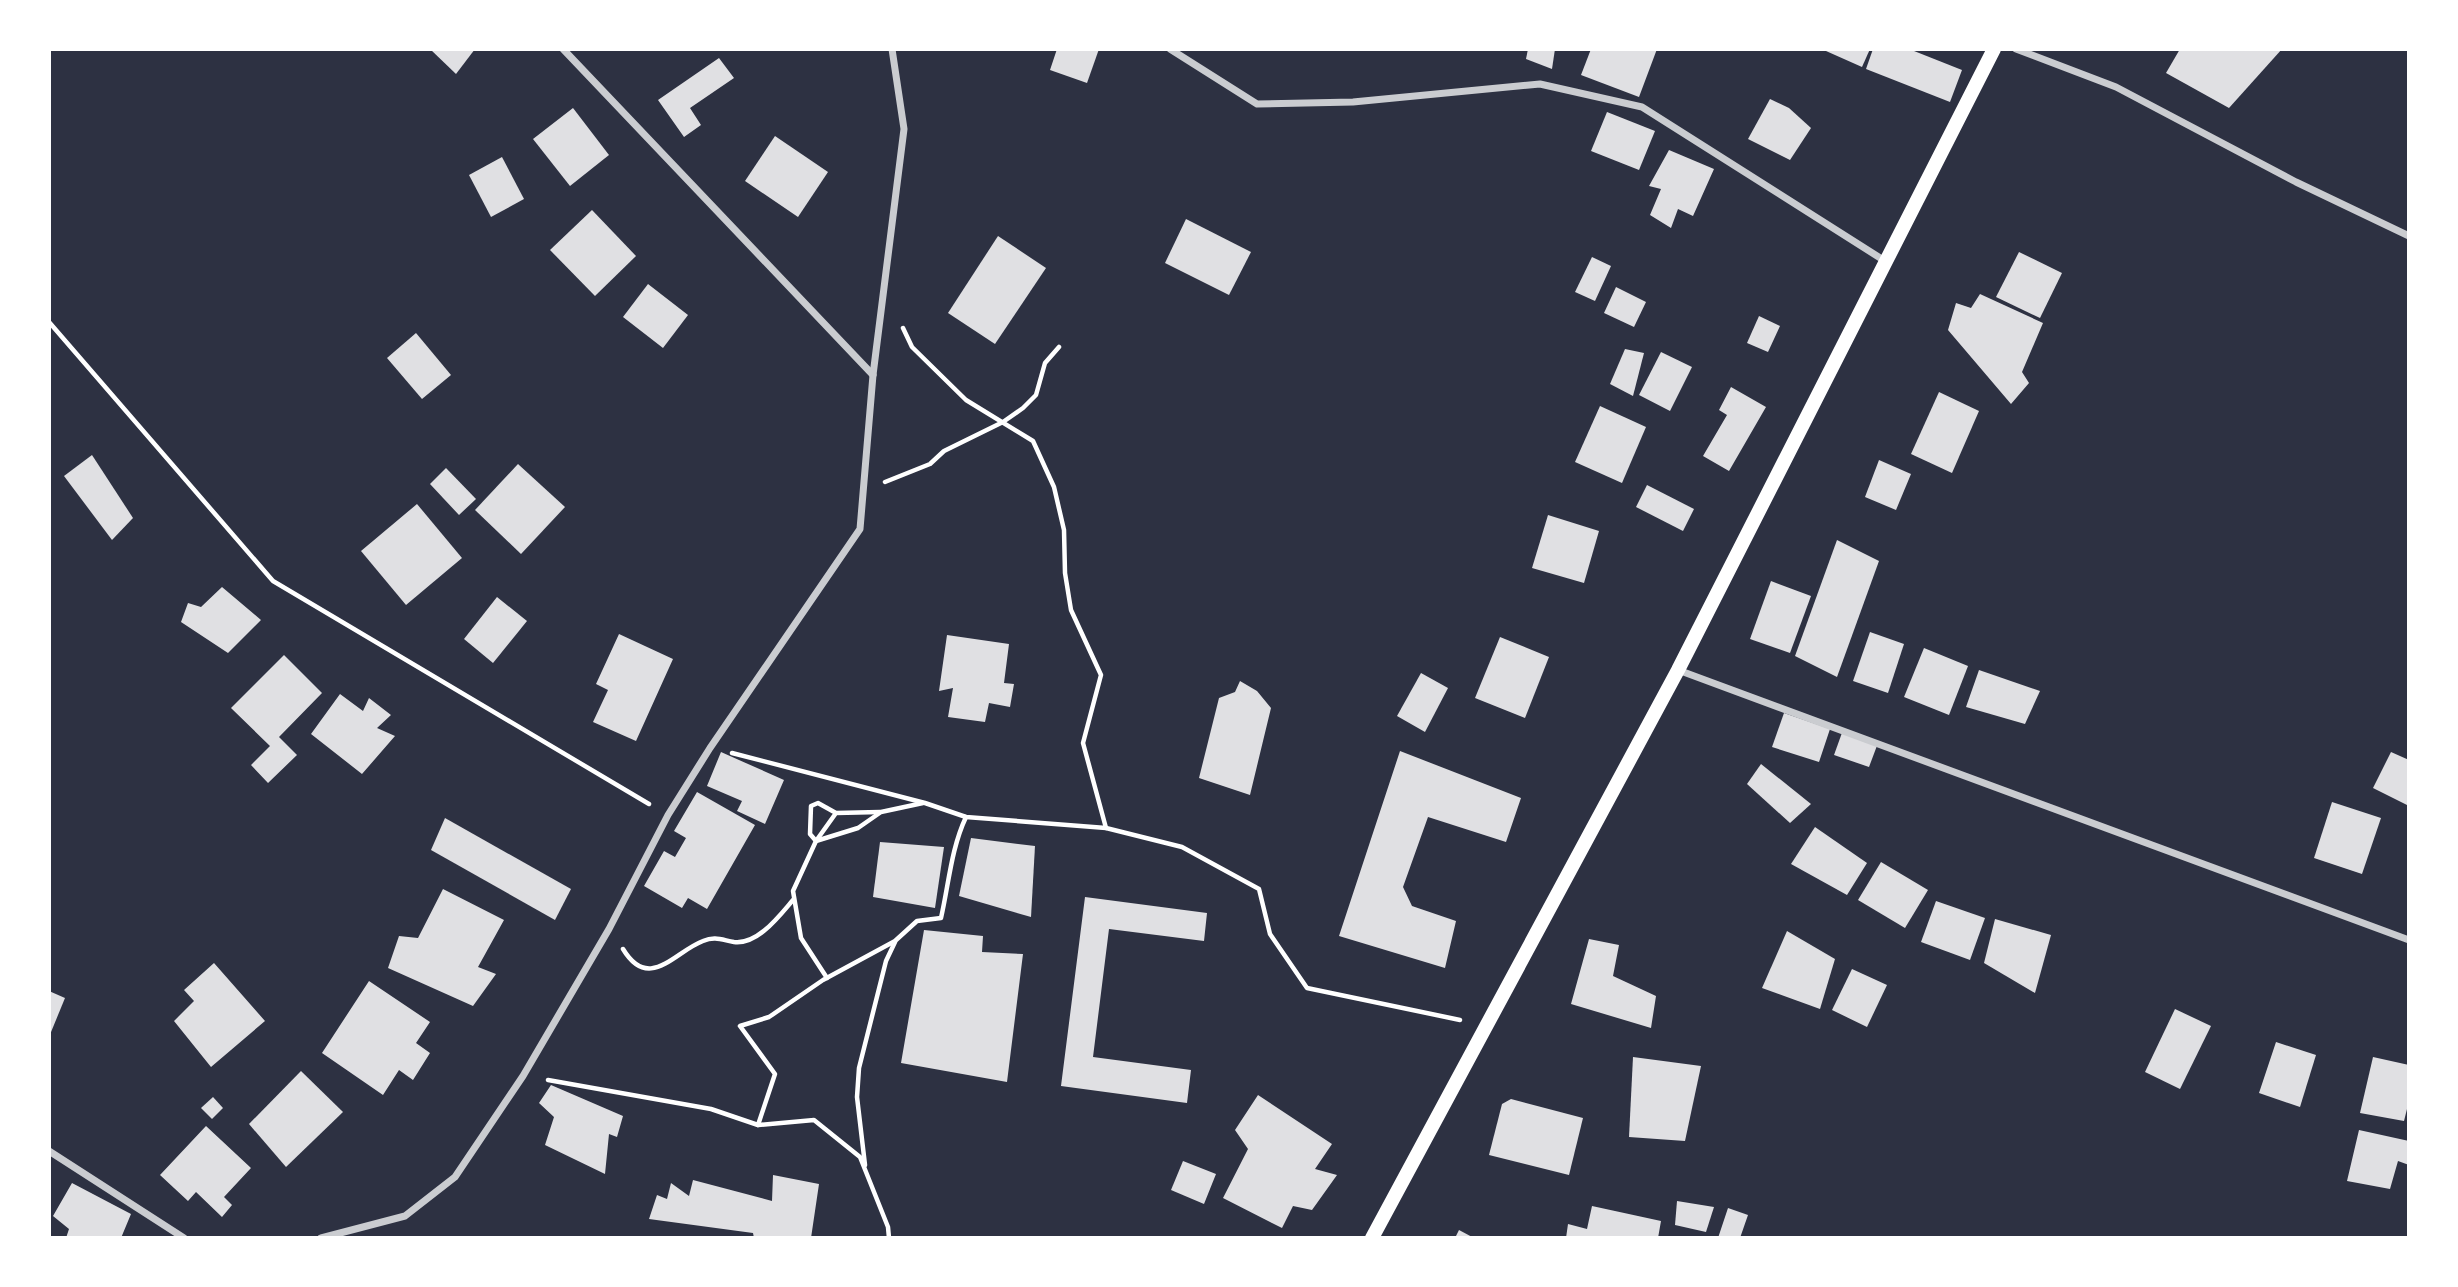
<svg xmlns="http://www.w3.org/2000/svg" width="2458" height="1287" font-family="'Times New Roman',serif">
<rect width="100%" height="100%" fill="#2d3142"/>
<!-- building -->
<g fill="#e0e0e3">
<polygon points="430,49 475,49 456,74"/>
<polygon points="1057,49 1099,49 1087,83 1050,70"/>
<polygon points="1528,49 1555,49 1552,69 1526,59"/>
<polygon points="1591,49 1657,49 1639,97 1581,75"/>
<polygon points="1827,49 1870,49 1862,67 1826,51"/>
<polygon points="1873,49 1909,49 1962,70 1950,102 1866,69"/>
<polygon points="2180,49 2282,49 2229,108 2166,73"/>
<polygon points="719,58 734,78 690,108 701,125 684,137 658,100"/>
<polygon points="1770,99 1789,108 1811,128 1790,160 1748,139"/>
<polygon points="573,108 609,155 570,186 533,139"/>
<polygon points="1607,112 1655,131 1639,170 1591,151"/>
<polygon points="775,136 828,172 798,217 745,181"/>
<polygon points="1669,150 1714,169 1693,216 1678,209 1671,228 1650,215 1661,189 1649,186"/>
<polygon points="502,157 524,199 491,217 469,175"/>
<polygon points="592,210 636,256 595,296 550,250"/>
<polygon points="1186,219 1251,252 1229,295 1165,263"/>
<polygon points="998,236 1046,268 995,344 948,313"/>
<polygon points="2019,252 2062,273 2040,318 1996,297"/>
<polygon points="1592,257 1611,266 1595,301 1575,292"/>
<polygon points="648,284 688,315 663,348 623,317"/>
<polygon points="1616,287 1646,302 1634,327 1604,313"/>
<polygon points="1980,294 2043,323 2022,372 2029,383 2011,404 1948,330 1956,303 1971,308"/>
<polygon points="1759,316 1780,326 1768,352 1747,343"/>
<polygon points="416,333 451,375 422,399 387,358"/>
<polygon points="1625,349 1644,353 1633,396 1610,384"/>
<polygon points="1661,352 1692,367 1670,411 1639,395"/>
<polygon points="1731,387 1766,407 1729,471 1703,456 1727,415 1719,410"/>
<polygon points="1939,392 1979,411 1952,473 1911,454"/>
<polygon points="1600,406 1646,427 1622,483 1575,462"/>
<polygon points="92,455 133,518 112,540 64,476"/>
<polygon points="1879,460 1911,474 1896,510 1865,497"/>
<polygon points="518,464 565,507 521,554 475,510"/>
<polygon points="446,468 476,499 459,515 430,484"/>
<polygon points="1647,485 1694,509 1683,531 1636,507"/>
<polygon points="417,504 462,558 406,605 361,551"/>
<polygon points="1548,515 1599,531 1584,583 1532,568"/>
<polygon points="1837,540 1879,561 1837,677 1795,656"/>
<polygon points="1771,581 1811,596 1790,653 1750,639"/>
<polygon points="222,587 261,620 228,653 181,622 188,603 201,607"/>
<polygon points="497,597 527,621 493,663 464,639"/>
<polygon points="1870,632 1904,644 1888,693 1853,681"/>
<polygon points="619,634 673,659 636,741 593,722 608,690 596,684"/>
<polygon points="947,635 1009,644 1004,683 1014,684 1010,707 989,703 985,722 948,717 953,688 939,691"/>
<polygon points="1500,637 1549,657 1525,718 1475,698"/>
<polygon points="1924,648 1968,666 1949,715 1904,697"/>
<polygon points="284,655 322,693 279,737 297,755 268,783 251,765 270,746 231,708"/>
<polygon points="1979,670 2040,691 2025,724 1966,707"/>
<polygon points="1421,673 1448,688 1425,732 1397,716"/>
<polygon points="1240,681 1257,691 1271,708 1250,795 1199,778 1219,698 1235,692"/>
<polygon points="340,694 363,711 369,698 391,715 377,728 395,736 362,774 311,734"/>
<polygon points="1784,713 1830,729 1819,762 1772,747"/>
<polygon points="1843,730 1878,743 1869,767 1834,755"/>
<polygon points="1400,751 1521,798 1506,842 1428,817 1403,887 1412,906 1456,921 1445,968 1339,936"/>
<polygon points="721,752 784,780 765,824 737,811 742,801 707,786"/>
<polygon points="2391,752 2409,760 2407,805 2373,788"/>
<polygon points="1761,764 1811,804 1790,823 1747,784"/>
<polygon points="697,792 755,825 707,909 688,898 682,908 644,886 664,851 675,857 686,838 674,831"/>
<polygon points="2332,802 2381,818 2362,874 2314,858"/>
<polygon points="445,818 571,889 555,920 431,850"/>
<polygon points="1815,827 1867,863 1847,895 1791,864"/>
<polygon points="971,838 1035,846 1031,917 959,896"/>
<polygon points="880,842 944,847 935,908 873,897"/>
<polygon points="1881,862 1928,890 1905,928 1858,900"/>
<polygon points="443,889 504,920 478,967 496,974 473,1006 388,968 399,936 418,938"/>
<polygon points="1085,897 1207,913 1204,941 1109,929 1093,1057 1191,1070 1187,1103 1061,1086"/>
<polygon points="1936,901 1985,918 1970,960 1921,942"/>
<polygon points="1995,919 2051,935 2035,993 1984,963"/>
<polygon points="924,930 983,936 982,952 1023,954 1007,1082 901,1063"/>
<polygon points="1787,931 1835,959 1820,1009 1762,988"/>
<polygon points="1589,939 1619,945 1613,976 1656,996 1651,1028 1571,1004"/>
<polygon points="214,963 265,1021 211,1067 174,1021 194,1001 184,990"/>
<polygon points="1852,969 1887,985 1867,1027 1832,1010"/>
<polygon points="369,981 430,1022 416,1043 430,1053 413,1080 399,1070 383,1095 322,1053"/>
<polygon points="49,991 65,998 49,1037"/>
<polygon points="2175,1009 2211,1026 2180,1089 2145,1072"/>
<polygon points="2276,1042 2316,1055 2300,1107 2259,1093"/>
<polygon points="1633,1057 1701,1066 1685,1141 1629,1137"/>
<polygon points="2373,1057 2409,1065 2409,1101 2404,1121 2360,1113"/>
<polygon points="301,1071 343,1112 286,1167 249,1124"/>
<polygon points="551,1085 623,1116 617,1137 609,1134 605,1174 545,1145 554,1117 539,1103"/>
<polygon points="1258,1095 1332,1144 1315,1169 1337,1175 1312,1210 1293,1206 1282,1228 1223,1198 1248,1149 1235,1130"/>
<polygon points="213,1097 223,1108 212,1119 201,1108"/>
<polygon points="1511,1099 1583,1118 1569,1175 1489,1155 1502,1104"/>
<polygon points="206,1126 251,1168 224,1197 232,1205 222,1217 196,1192 188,1201 160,1175"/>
<polygon points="2359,1130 2409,1141 2409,1165 2398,1161 2390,1189 2347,1181"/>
<polygon points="1183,1161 1216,1174 1204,1204 1171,1190"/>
<polygon points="773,1175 819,1184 811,1238 754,1238 753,1233 649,1219 657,1195 667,1199 671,1183 689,1196 693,1180 772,1201"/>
<polygon points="72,1183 131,1214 121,1238 66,1238 69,1229 53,1216"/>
<polygon points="1677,1201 1714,1207 1706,1232 1675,1225"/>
<polygon points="1592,1206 1661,1221 1658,1238 1566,1238 1568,1224 1587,1229"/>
<polygon points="1728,1208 1748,1215 1740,1238 1718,1238"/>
<polygon points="1459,1230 1474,1238 1455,1238"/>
</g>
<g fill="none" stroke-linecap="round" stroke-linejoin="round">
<!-- path -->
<g stroke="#fff" stroke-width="4.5">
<polyline points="49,322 273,581 649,804"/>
<polyline points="903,328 912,347 966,400 1033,441 1054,487 1064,530 1065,573 1071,610 1101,675 1083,743 1106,828"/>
<polyline points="885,482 930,464 944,451 1003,422 1023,408 1036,395 1045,363 1059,347"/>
<polyline points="732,753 925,803 966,817 1106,828 1182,847 1259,889 1270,934 1307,988 1460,1020"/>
<polyline points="836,813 818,803 811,806 810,834 816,841 836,813 880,812"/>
<path d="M623,949C649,992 674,952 703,941C715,936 722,940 734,942C758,945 780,915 793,900"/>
<polyline points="827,978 801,938 793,891 816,841 858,828 881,812 923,803"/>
<polyline points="548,1080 711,1109 758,1125 814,1120 860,1157 888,1227 889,1238"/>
<path d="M758,1125L775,1074L740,1026L769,1017L823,980L895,941L917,921L941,918C949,883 951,849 966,817"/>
<polyline points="865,1165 857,1097 859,1068 886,961 895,942"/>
</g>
<!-- minor -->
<g stroke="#caccd0" stroke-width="7">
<polyline points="563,49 873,375"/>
<polyline points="1170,49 1257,104 1353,102 1540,84 1642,107 1885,261"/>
<polyline points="2016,49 2116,87 2296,182 2409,236"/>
<polyline points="1678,670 2409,940"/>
<polyline points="49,1151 184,1238"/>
<polyline points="321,1238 405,1216 455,1177 523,1076 609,929 668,815 710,748 860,529 873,375 904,129 892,49"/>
</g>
<!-- secondary -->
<polyline stroke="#fff" stroke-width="14" points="1372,1238 1678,670 1994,49"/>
</g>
<!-- border -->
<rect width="2458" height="1287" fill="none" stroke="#ffffff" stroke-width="102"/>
</svg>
